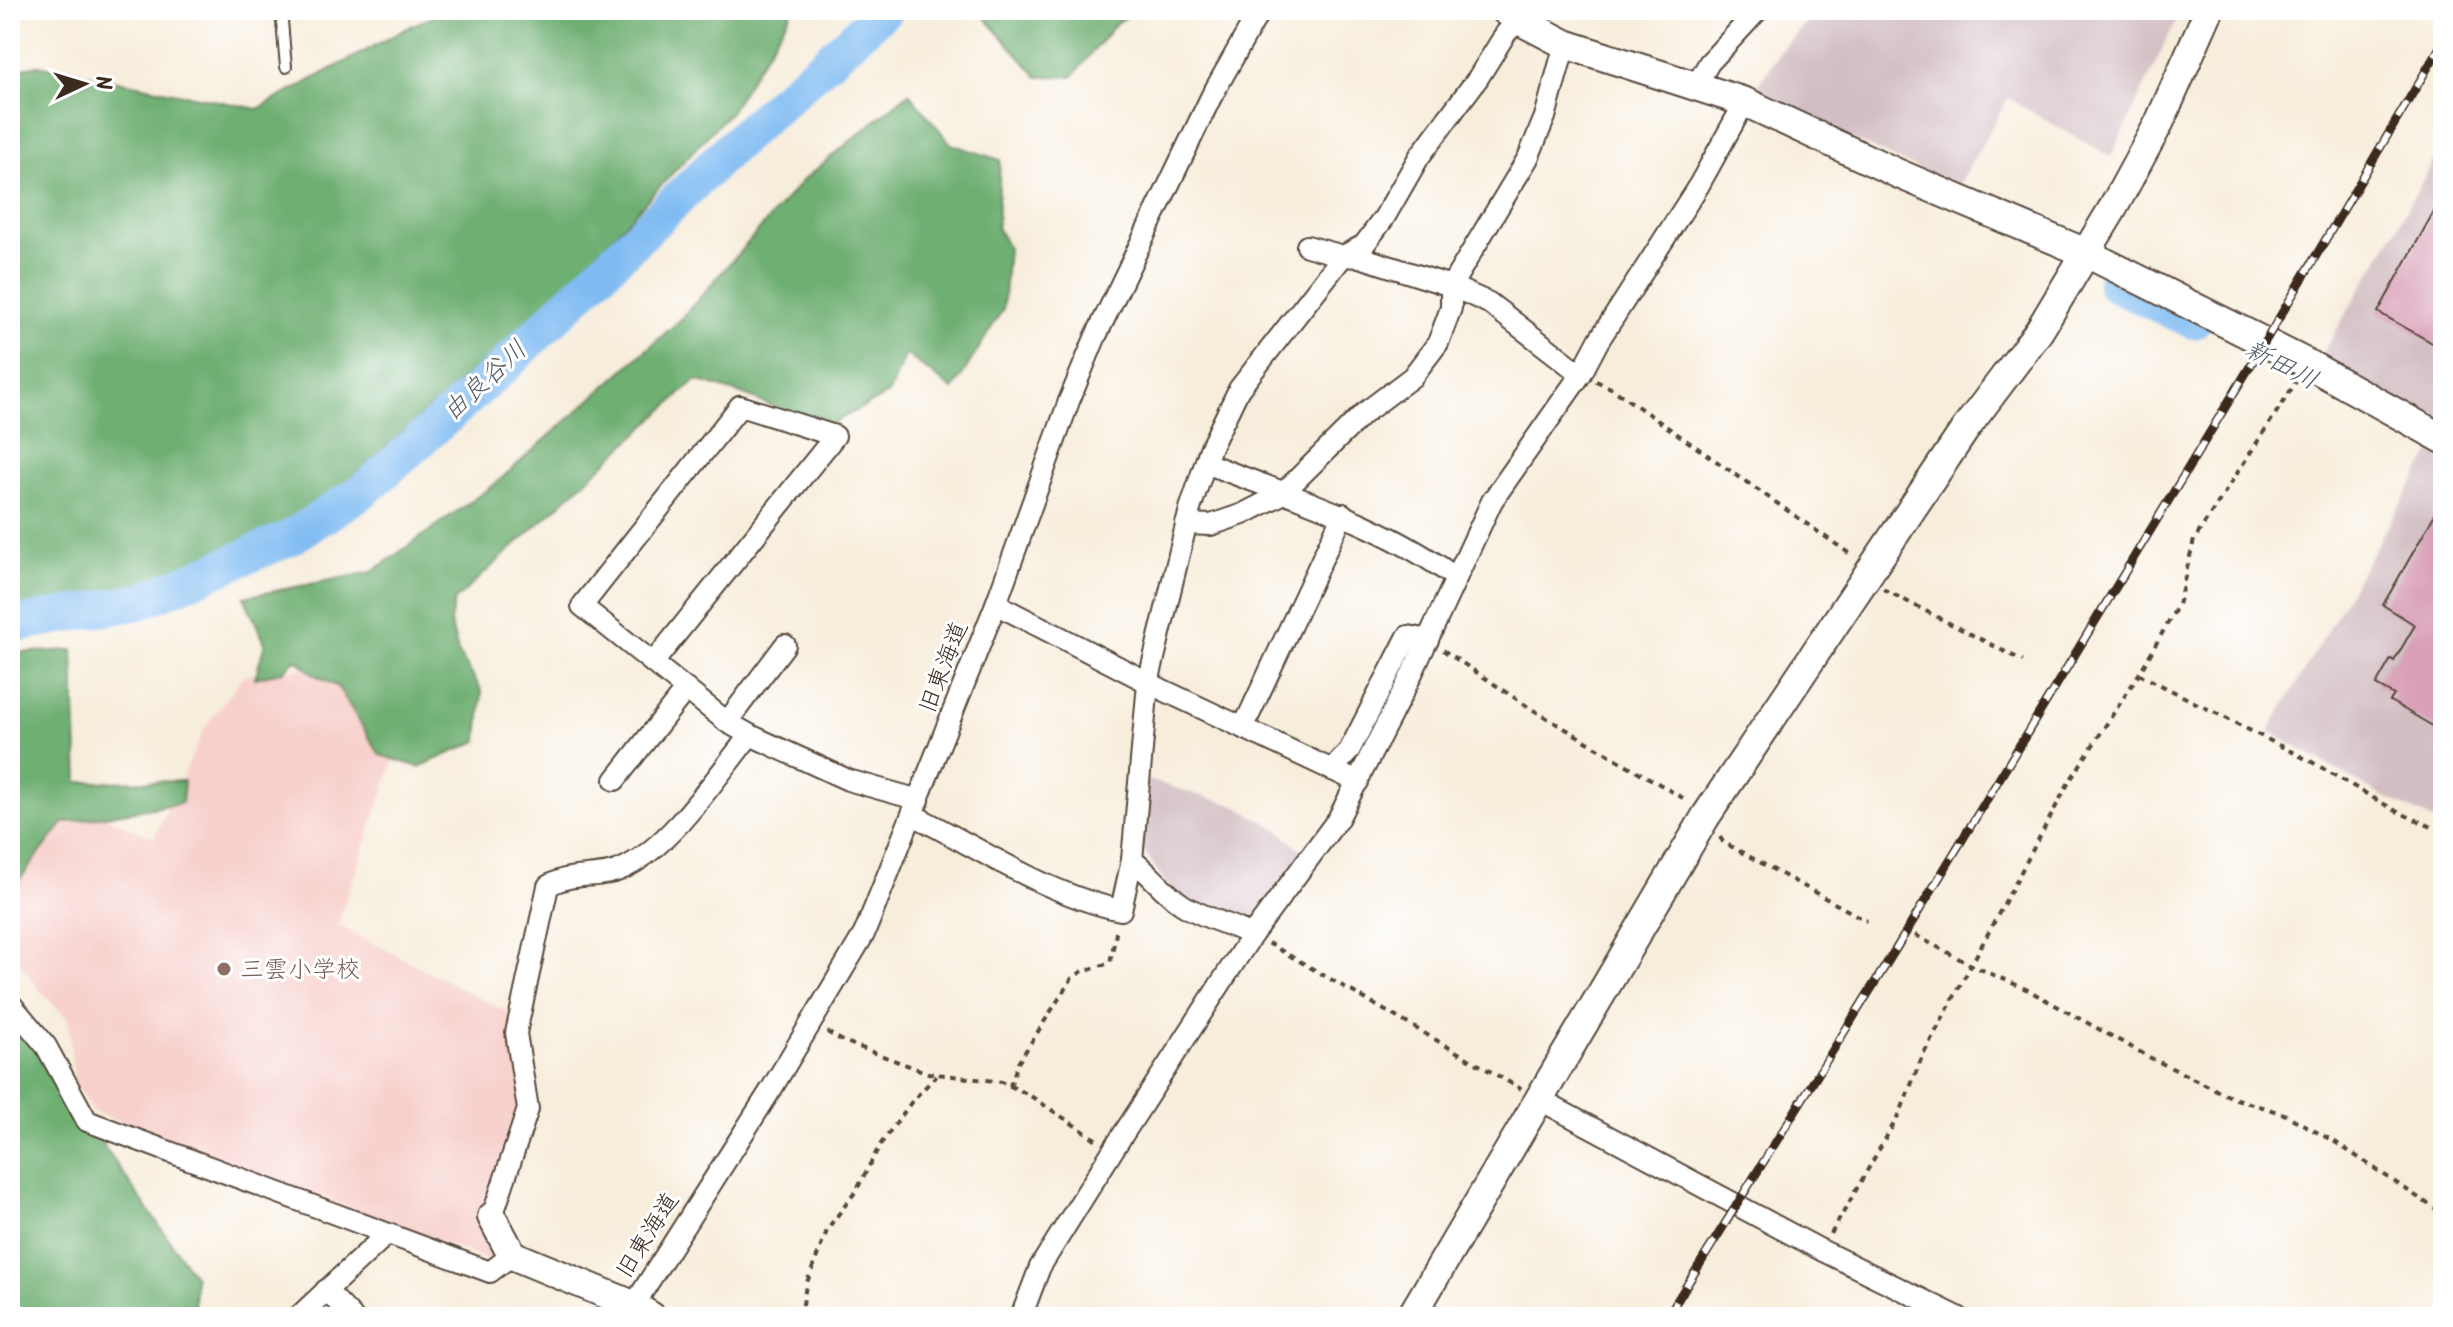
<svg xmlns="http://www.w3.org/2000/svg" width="2453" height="1327" font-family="Kalam,'Klee One',sans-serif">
<rect width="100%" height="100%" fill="#fff"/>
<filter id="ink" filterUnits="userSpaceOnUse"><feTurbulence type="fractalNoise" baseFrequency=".0125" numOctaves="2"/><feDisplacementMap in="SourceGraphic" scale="16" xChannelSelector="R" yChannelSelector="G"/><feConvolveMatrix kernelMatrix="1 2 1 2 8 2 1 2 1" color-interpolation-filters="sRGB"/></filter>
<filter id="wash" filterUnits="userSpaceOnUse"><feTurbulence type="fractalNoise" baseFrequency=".006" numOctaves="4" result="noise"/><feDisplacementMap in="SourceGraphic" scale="32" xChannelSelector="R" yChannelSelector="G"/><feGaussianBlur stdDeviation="1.8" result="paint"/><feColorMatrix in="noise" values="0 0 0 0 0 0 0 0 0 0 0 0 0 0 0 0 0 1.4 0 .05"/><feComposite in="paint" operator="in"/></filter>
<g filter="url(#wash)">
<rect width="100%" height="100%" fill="#f7eddb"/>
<!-- built -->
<polygon fill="#f7d0cc" points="321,666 396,755 337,925 513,1015 521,1106 488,1216 503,1259 492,1261 94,1112 74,1081 68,1019 39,989 10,950 10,871 58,807 89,810 154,838 206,726 243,676"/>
<!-- industrial -->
<g fill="#d2bec3">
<polygon points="1818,10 2181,10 2111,157 2008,98 1958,187 1752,94 1785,45"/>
<polygon points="2443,143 2443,424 2319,359 2390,240"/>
<polygon points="2431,452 2443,459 2442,824 2378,794 2269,731"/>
<polygon points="1145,779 1236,806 1276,828 1303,852 1249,927 1182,900 1167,885 1139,844"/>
</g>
<!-- forest -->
<g fill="#6eaf72" stroke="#546c48" stroke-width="2">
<polygon points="450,10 793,10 730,112 559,294 299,524 130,590 10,607 10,71 38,65 258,109 415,24"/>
<polygon points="978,10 1140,10 1117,22 1073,76 1038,77"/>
<polygon points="909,93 951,144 1000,160 997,227 1008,248 1003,309 953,390 906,354 888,394 825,427 739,393 696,380 454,601 450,621 458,652 482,691 478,741 419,767 380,755 338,687 315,675 296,659 283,671 255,678 265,643 244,597 372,572 495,484 680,320 803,180"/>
<polygon points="73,650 78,782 184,781 182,803 63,823 10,892 10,653"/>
<polygon points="10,1011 195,1277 194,1317 10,1317"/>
</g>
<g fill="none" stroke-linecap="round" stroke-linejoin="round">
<!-- river -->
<g stroke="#7fbbf2" stroke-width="36">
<polyline points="2115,284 2193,321"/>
<polyline points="10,625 139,602 290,538 364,490 503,367 744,135 885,10"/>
</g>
</g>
<g id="blocks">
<!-- building -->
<g fill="#d9a0b8">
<polygon points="2443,195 2443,349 2378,312"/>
<polygon points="2443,500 2443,732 2390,701 2394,695 2376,685 2391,659 2394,661 2415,625 2383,605"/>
</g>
</g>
</g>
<g filter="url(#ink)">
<use href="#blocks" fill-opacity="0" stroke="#57473a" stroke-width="2"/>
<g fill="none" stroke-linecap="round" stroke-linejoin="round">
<!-- lane casing -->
<g stroke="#57473a" stroke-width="14">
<polyline id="lane" points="281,10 286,67"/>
</g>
<!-- street casing -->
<g stroke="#57473a" stroke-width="24">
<g id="street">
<polyline points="1565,44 1545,117 1528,158 1451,286 1489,303 1581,374"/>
<polyline points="1696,86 1709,63 1758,10"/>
<path d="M1206,463C1291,497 1381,522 1456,578"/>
<polyline points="1186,524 1211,525 1243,514 1282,494 1363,414 1412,377 1438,343 1451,308 1451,286 1360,257 1343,256 1307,246"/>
<polyline points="996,604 1161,689 1358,782"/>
<polyline points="653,663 835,436 740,406 582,606 727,722 750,735 848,780 919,800"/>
<polyline points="727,722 785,645"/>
<polyline points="1243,728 1343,514"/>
<polyline points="1332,770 1349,751 1408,636 1428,640"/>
<polyline points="615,780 686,689"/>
<path d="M913,815C979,848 1048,895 1121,910L1132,860C1151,874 1163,892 1183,905C1204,918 1230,924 1252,935"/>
<polyline points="1132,860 1148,683 1190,509 1210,449 1239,389 1343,256 1364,245 1384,218 1419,157 1478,78 1506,33 1519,20"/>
<polyline points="10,1003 46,1046 87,1121 490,1272 512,1255"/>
<polyline points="1540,1100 1821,1250 1958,1317"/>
<path d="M492,1217L528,1109L516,1033L548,886C572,871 600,880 624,868C672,845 716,777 750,735"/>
<polyline points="326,1290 352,1317"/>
<polyline points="627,1316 772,1088 864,934 996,604 1069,401 1095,338 1211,97 1260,10"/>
<polyline points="298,1317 387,1234"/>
<polyline points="1021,1317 1040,1267 1113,1150 1252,935 1338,819 1408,682 1492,501 1581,374 1599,340 1699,185 1745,102"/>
</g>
</g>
<!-- secondary casing -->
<g stroke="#57473a" stroke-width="32">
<g id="secondary">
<polyline points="1505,10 1519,20 1565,44 1745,102 1899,174 2086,253 2308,364 2443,439"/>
<polyline points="492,1217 512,1255 633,1305 652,1317"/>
<polyline points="1411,1317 1706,816 1966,428 2039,331 2113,208 2159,123 2209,10"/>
</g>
</g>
<!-- path -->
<g stroke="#57473a" stroke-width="4" stroke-dasharray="6 6" stroke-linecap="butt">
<polyline points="1596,381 1611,388 1853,556"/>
<polyline points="1883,589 2023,661"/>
<polyline points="1443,650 1530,708 1688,801"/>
<polyline points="2139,674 2310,761 2396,811 2443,832"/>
<polyline points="1720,837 1723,842 1867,921"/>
<polyline points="1915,935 1971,965 2028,990 2151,1058 2233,1098 2284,1114 2335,1142 2443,1214"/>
<polyline points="1268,943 1521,1089"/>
<polyline points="827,1032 843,1041 928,1073 1002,1082 1029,1095 1097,1140"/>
<polyline points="1010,1086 1018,1063 1072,978 1083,971 1110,963 1117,928"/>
<polyline points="1831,1234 1900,1113 1922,1057 2069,782 2139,674 2178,605 2194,540 2296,382"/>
<polyline points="801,1317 806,1285 828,1228 856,1191 880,1145 913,1100 936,1076"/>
</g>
<!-- lane -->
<use href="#lane" stroke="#fff" stroke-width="10"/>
<!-- street -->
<use href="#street" stroke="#fff" stroke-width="20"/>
<!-- secondary -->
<use href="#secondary" stroke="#fff" stroke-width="28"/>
<!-- rail casing -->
<g stroke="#3b2a1e" stroke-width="9">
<polyline id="rail" points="1667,1317 1897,947 2260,350 2443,42"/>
</g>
<!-- rail -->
<use href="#rail" stroke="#fff" stroke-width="6" stroke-dasharray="18" stroke-linecap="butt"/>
</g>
</g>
<!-- markers -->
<circle fill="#8d6e63" stroke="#fff" stroke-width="3" cx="224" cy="969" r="8"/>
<g text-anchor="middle" stroke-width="6" stroke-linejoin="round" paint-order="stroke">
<!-- street labels -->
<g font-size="24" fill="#3b2a1e" stroke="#fff">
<text transform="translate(943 667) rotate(-69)" y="8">旧東海道</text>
<text transform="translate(647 1235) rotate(-58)" y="8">旧東海道</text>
</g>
<!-- education labels -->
<g font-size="24" fill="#785e54" stroke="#fff" text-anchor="start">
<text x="240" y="977">三雲小学校</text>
</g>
<!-- water labels -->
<g font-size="26" font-style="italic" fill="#535d68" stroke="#fff">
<text transform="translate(2282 364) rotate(27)" y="9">新田川</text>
<text transform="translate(484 380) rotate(-43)" y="9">由良谷川</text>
</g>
</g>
<!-- margin -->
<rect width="2453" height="1327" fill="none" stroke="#fff" stroke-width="40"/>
<!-- north arrow -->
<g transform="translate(84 84) rotate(86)" stroke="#ffffff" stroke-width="6" paint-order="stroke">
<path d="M0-6L14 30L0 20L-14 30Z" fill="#3b2a1e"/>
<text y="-12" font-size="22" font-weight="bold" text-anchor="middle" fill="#3b2a1e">N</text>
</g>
</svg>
